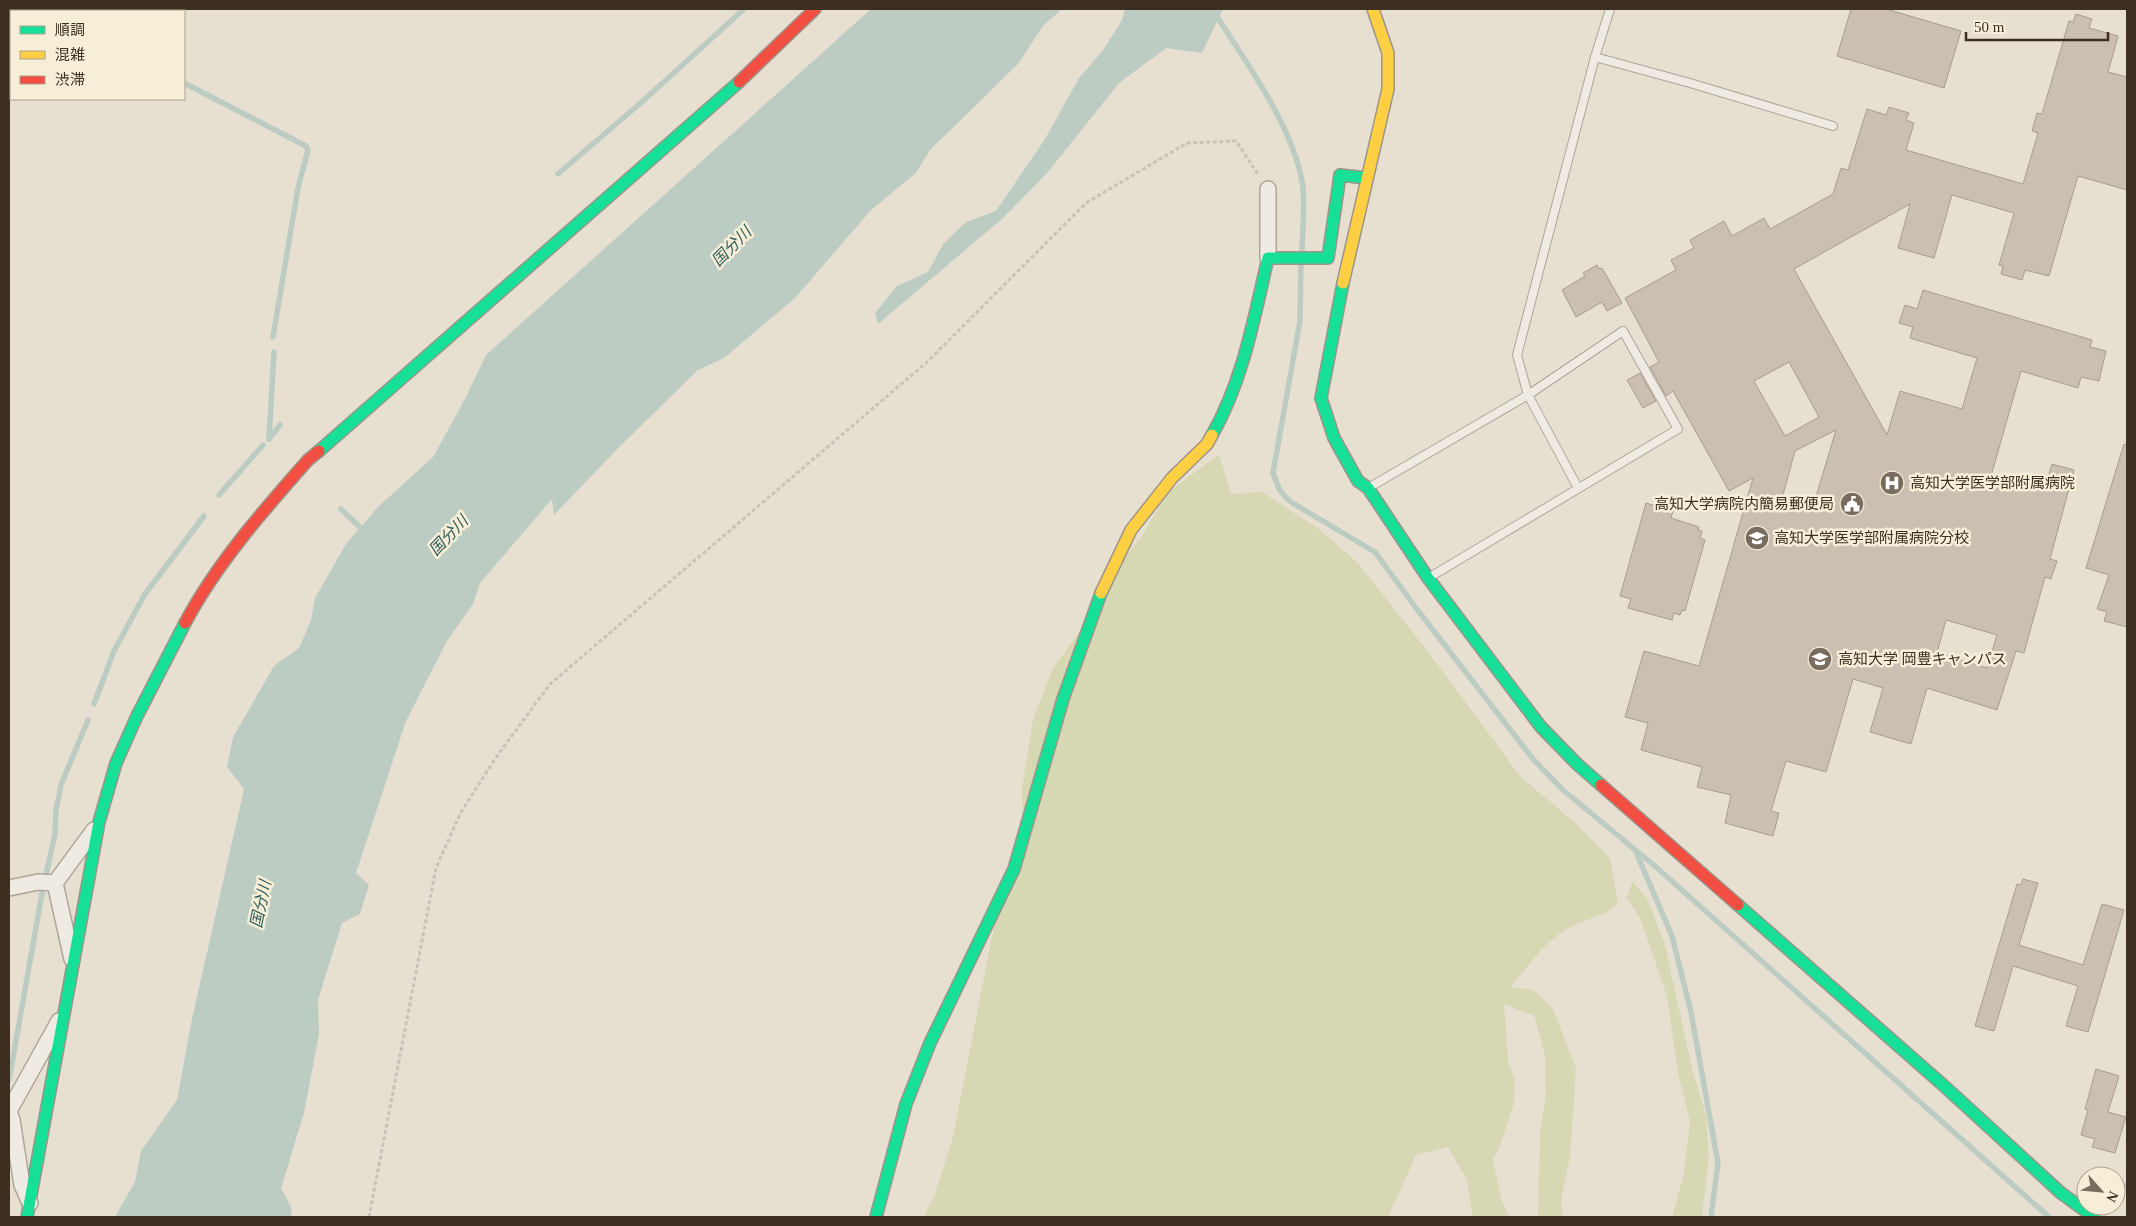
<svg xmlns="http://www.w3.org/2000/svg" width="2136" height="1226" font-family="'Times New Roman','Noto Sans JP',serif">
<rect width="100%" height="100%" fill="#e7e0d1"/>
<!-- green -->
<g fill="#d6d7b3">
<path d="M1219,454L1231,494L1262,492L1320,530L1357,562L1429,653L1520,776L1575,823L1610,858L1618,905C1602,917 1582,920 1565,930C1543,944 1527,967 1511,987L1533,990L1552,1007L1576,1068L1570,1157L1561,1199L1563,1217H1538L1540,1134L1546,1094L1545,1055L1534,1016L1504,1004L1508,1060L1515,1081L1514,1103L1500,1146L1493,1160L1501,1198L1509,1217H1473L1467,1180L1448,1147L1416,1155L1388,1217H924L935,1194L953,1137L994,926L1024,827L1022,789L1033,720L1053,668L1087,622L1114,572L1142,536L1167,493Z"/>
<polygon points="1632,881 1648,900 1665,945 1693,1073 1706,1115 1709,1156 1702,1217 1672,1217 1684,1173 1690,1121 1678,1073 1667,996 1640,918 1627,898"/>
</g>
<!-- water -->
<g fill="#bcccc2">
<polygon points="871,9 1062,9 1043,26 1018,64 930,150 916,173 871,210 795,298 724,358 698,370 620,446 554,515 552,499 480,583 473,604 447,641 406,721 356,873 369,885 360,914 342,923 318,1000 319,1034 304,1113 281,1188 292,1209 291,1217 117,1217 116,1215 135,1182 141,1151 177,1100 192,1019 244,789 227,767 233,737 274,666 299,648 311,620 315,598 346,544 378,507 433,457 466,397 486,355"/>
<polygon points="1125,9 1223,9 1202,53 1166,48 1119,83 1048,172 1003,218 878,324 875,313 897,286 928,272 944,243 966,222 996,211 1045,139 1079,78 1104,49 1122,20"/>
</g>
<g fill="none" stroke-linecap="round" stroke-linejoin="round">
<!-- stream -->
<g stroke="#bcccc2" stroke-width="5.5">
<polyline points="38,9 43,11"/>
<path d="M1212,9C1243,58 1292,124 1302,181C1306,200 1302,232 1302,253"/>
<polyline points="184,83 306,146 308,150 298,188 273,337"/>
<polyline points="558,174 644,100 744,9"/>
<polyline points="1301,262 1300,321 1273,473 1279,489 1289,501 1375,552 1416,608 1533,759 1563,790 1656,867 2049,1217"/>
<polyline points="269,439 274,352"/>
<polyline points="269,439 280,425"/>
<polyline points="219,495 263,445"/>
<polyline points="341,509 364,531"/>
<polyline points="94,704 114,651 145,594 204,516"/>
<polyline points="1636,852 1672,936 1691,1012 1718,1163 1711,1217"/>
<polyline points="46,875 55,834 56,810 61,785 88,720"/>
<polyline points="9,1080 43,888"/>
<polyline points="2116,1194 2127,1185"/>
</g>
</g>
<!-- building -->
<g fill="#cbbfb2" stroke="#a89c90" fill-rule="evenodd">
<polygon points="1851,9 1886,9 1961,31 1944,88 1837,56"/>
<path d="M2076,14L2092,19L2089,28L2118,36L2108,72L2127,77V190L2078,176L2049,276L2025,270L2022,280L2001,274L2003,266L1999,265L2014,213L1952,195L1934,258L1898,248L1910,204L1794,269L1887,435L1900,391L1962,409L1977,358L1910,338L1913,327L1899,323L1905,305L1917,309L1923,290L2092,340L2090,347L2106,351L2099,381L2081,377L2078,388L2021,371L1991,476L2044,491L2052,464L2074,470L2050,559L2057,561L2051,579L2045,577L2024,653L2016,651L1997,710L1927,688L1911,744L1870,732L1883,688L1853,679L1826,772L1786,761L1771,811L1779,813L1773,836L1725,823L1731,795L1697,787L1702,767L1641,750L1648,723L1625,717L1644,651L1699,666L1753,478L1729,491L1673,391L1666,396L1650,367L1659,362L1625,298L1676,270L1671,260L1694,248L1690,240L1724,221L1732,236L1764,218L1770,229L1833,194L1841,168L1848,170L1867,109L1886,115L1889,107L1909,113L1906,120L1914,123L1906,150L2023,184L2038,133L2032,131L2037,113L2042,114L2069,21L2073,22ZM1789,362L1819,417L1785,436L1754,381ZM1836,430L1812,510L1781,502L1795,451ZM1946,620L1997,635L1987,668L1937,653Z"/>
<polygon points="1597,265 1599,269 1602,268 1622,303 1607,311 1602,302 1576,317 1562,290 1585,276 1583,273"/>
<polygon points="1640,373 1656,401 1643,408 1627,380"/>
<polygon points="2124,444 2127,445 2127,627 2104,621 2107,612 2097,609 2109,575 2086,568"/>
<polygon points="1646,503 1673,511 1671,518 1699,527 1698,530 1702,531 1700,538 1705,540 1685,611 1682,610 1680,615 1674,613 1672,620 1628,608 1631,599 1620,596"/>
<polygon points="2023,879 2038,883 2019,945 2083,965 2102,904 2124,910 2088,1032 2066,1026 2078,986 2013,966 1994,1031 1975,1026 2017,884 2021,885"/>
<polygon points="2096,1069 2119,1076 2108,1112 2126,1117 2115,1153 2092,1147 2095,1139 2081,1135 2088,1110 2085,1109"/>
</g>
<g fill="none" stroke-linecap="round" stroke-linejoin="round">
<!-- lane casing -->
<g stroke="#ada599" stroke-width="10">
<g id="lane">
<polyline points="1595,57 1690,83 1833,126"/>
<polyline points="1370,487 1528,395 1623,331 1678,429 1430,577"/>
<polyline points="1578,488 1528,395 1517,355 1595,57 1610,9"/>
</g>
</g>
<!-- street casing -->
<g stroke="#ada599" stroke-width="18">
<g id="street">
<polyline points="1268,189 1268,258"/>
<polyline points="55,883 72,959"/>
<polyline points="9,888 38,882 55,883 94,830"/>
<polyline points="9,1111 59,1021"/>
<polyline points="9,1111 12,1120 22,1185 30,1203"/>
</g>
</g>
<!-- fast casing -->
<g stroke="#9c958a" stroke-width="14">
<g id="fast">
<polyline points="1343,283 1321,398 1334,438 1358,481 1368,488 1428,578 1541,727 1577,764 1601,785"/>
<path d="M1212,435C1243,381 1254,318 1268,258H1328L1340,175L1366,178"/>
<polyline points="319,451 739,82"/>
<polyline points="1738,905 1943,1085 2061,1193 2094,1217"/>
<polyline points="27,1217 99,822 116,763 137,716 185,623"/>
<polyline points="876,1217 906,1104 930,1043 1014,869 1063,699 1101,593"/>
</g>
</g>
<!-- slow casing -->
<g stroke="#9c958a" stroke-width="14">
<g id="slow">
<polyline points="1343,283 1388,89 1388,53 1373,9"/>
<polyline points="1101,593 1131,530 1172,478 1207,444 1212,435"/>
</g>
</g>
<!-- jam casing -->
<g stroke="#9c958a" stroke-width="14">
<g id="jam">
<polyline points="739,82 815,9"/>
<path d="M185,623C217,563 263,511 308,460L319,451"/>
<polyline points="1601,785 1738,905"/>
</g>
</g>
<!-- path -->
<g stroke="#c8c2b9" stroke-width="3" stroke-dasharray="4 2.5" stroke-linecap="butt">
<polyline points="9,13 10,9"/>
<polyline points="369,1217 436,868 461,812 495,759 550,684 926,363 1086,203 1187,143 1236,141 1259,176"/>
</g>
<!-- lane -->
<use href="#lane" stroke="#efebe3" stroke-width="8"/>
<!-- street -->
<use href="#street" stroke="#efebe3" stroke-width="15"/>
<!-- fast -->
<use href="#fast" stroke="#16e098" stroke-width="11"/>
<!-- slow -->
<use href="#slow" stroke="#ffcf43" stroke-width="11"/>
<!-- jam -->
<use href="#jam" stroke="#f24e42" stroke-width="11"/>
</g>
<!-- icons -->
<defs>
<g id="hospital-disc" transform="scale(1.25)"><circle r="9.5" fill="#786c5e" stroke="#f7eed8"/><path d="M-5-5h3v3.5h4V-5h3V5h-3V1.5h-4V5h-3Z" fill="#fff"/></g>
<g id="civic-disc" transform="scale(1.25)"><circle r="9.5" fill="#786c5e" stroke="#f7eed8"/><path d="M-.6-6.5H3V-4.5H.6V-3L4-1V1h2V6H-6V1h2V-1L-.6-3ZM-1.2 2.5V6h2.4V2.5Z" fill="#fff"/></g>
<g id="school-disc" transform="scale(1.25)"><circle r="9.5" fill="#786c5e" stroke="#f7eed8"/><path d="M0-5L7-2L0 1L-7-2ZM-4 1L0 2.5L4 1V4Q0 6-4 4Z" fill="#fff"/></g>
<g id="university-disc" transform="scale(1.25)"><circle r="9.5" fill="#786c5e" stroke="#f7eed8"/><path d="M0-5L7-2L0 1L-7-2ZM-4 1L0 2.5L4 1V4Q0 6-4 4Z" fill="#fff"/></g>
</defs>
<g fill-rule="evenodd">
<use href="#hospital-disc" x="1892" y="483"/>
<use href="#civic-disc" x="1852" y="504"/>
<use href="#school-disc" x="1757" y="538"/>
<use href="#university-disc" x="1820" y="659"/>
</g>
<g text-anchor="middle" stroke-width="5" stroke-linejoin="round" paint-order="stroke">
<!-- poi labels -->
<g font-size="15" fill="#3d2e20" stroke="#f7eed8" text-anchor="start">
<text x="1910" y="488">高知大学医学部附属病院</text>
<text x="1834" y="509" text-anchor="end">高知大学病院内簡易郵便局</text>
<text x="1774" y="543">高知大学医学部附属病院分校</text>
<text x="1838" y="664">高知大学 岡豊キャンパス</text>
</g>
<!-- water labels -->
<g font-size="16" font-style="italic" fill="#2f5d5a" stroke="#f7eed8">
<text transform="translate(731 246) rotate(-45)" y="6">国分川</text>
<text transform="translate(448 535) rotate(-46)" y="6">国分川</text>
<text transform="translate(260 904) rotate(-78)" y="6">国分川</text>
</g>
</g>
<!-- border -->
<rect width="2136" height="1226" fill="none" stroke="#3d2e20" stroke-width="20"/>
<!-- legend -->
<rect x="10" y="10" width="175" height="90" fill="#f7eed8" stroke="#ada18e"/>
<rect x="20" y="26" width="25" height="8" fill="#16e098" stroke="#ada18e"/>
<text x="55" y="35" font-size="15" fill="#3d2e20">順調</text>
<rect x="20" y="51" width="25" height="8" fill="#ffcf43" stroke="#ada18e"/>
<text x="55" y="60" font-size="15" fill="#3d2e20">混雑</text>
<rect x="20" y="76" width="25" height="8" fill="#f24e42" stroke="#ada18e"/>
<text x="55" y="85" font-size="15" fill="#3d2e20">渋滞</text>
<!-- north arrow -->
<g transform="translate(2101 1191) rotate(117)"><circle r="24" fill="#f7eed8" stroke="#ada18e"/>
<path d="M0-4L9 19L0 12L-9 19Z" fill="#786c5e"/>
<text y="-8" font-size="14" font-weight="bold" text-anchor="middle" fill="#3d2e20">N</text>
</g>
<!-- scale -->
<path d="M1966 32v8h142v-8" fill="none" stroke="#3d2e20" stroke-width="2.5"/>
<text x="1974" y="32" font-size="15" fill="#3d2e20" stroke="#f7eed8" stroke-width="4" paint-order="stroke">50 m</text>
</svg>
